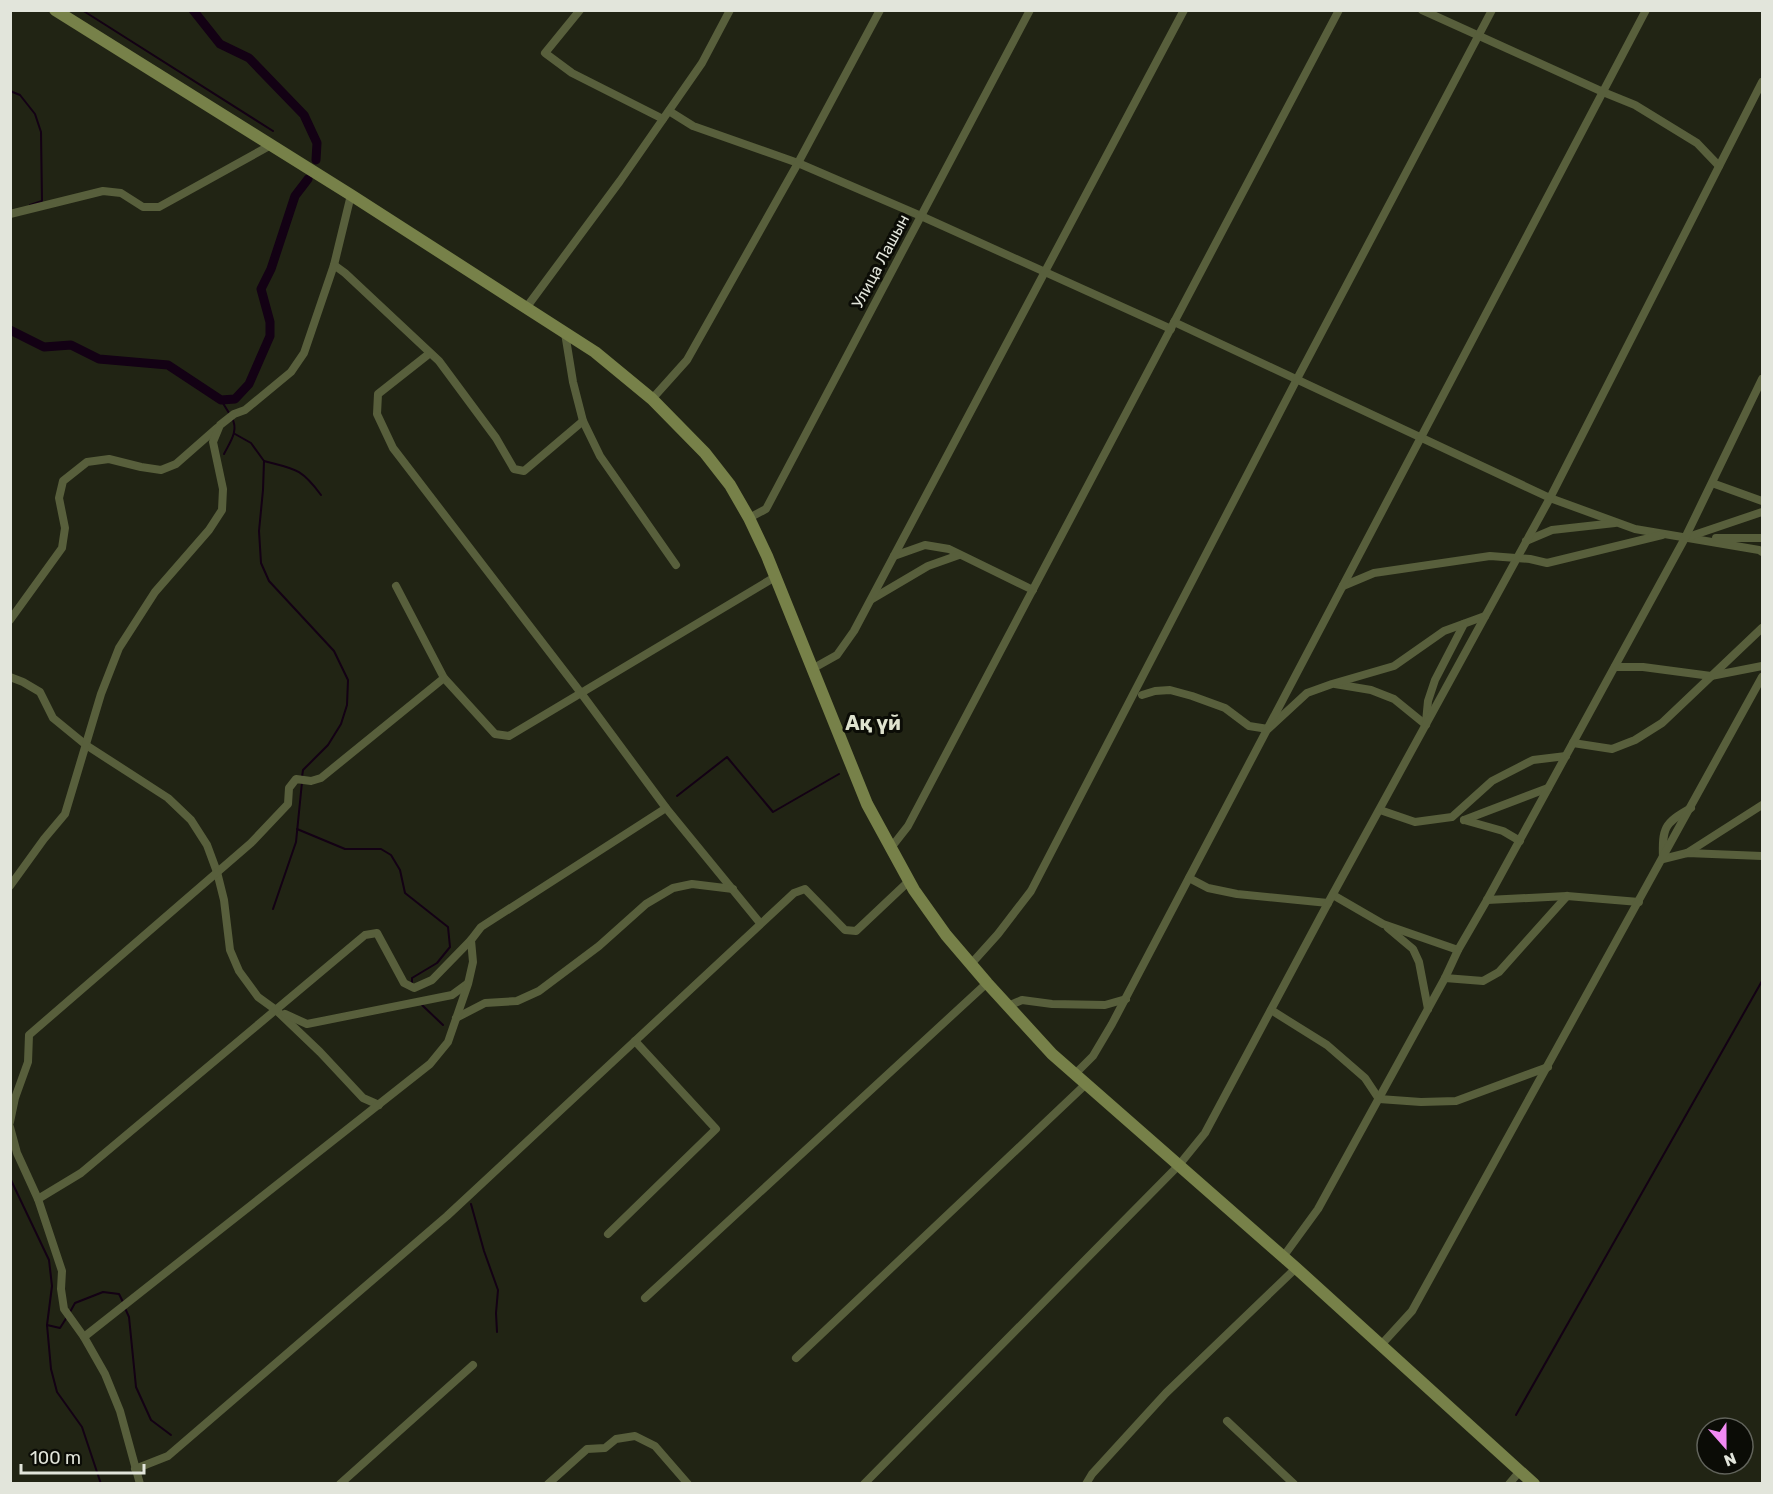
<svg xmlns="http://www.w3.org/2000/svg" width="1773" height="1494" font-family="Rubik,sans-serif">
<rect width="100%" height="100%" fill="#212414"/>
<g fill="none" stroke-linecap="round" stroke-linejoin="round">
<!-- stream -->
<g stroke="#130114" stroke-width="2">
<polyline points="82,10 273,131"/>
<polyline points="10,91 20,95 35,114 41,132 42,201 30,205"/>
<polyline points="221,400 229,413"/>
<polyline points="235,434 251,443 264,461 263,490 259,531 261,563 269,581 334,651 348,680 347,705 341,724 328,745 303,770 302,777"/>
<path d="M224,454C230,442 239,431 232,418"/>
<path d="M264,461C295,469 301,468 321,495"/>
<polyline points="677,796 727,757 773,812 839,774"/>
<polyline points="297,829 345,849 381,849 391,855 400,870 405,893 448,927 450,947 437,963 412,978 412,985"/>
<polyline points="273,909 296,842 302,782"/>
<polyline points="422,1005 443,1025"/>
<polyline points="10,1041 10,1049"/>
<polyline points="10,1178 49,1260 52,1286 47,1325 51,1369 57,1392 82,1427 101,1484"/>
<polyline points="471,1204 484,1251 498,1290 496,1313 497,1332"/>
<polyline points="125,1308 129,1317 136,1387 151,1420 171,1435"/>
<polyline points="70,1312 75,1303 103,1292 119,1294 123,1302"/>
<polyline points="47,1325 60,1328 67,1317"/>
<polyline points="1516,1415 1762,981"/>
</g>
<!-- canal -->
<g stroke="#130114" stroke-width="9">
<polyline points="193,10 220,44 249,58 304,115 317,143 316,160"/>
<polyline points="10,330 44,347 71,345 99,359 168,365 221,400 235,399 249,384 270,336 270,322 261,289 271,269 295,196 308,179"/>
</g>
<!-- street -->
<g stroke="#585f3c" stroke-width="8">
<polyline points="580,10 545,53 572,73 663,119"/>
<polyline points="1422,10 1603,92 1635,105 1697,143 1719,166"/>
<polyline points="669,111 693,126 798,163 921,216 1171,329"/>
<polyline points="10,214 103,191 121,193 143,207 159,207 271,145"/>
<polyline points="334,265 345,273 439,361 496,438 514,469 524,471 583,421"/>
<polyline points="526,308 620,181 702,63 730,10"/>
<polyline points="1174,322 1550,498 1635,529 1759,550 1762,552"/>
<polyline points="565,333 573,382 583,421 600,456 676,565"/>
<polyline points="430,353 378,394 377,414 393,448 581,693 666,808 760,923"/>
<polyline points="652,399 687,360 798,163 880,10"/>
<polyline points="1712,483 1762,501"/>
<polyline points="749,518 766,509 1030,10"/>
<polyline points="1688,537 1762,512"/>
<polyline points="1716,538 1762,538"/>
<polyline points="1526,541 1552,530 1615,523"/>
<polyline points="894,556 925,545 949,549 1033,590"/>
<polyline points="396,586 444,678 495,734 509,736 775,577"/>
<polyline points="1343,586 1374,573 1490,556 1530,559 1547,563 1662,535"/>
<polyline points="872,599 928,566 959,555"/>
<polyline points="10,620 62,548 65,528 59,498 63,481 87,462 109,459 141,467 161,470 176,464 217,428"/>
<polyline points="1615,667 1643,667 1711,676 1762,666"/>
<polyline points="812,669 837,655 854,631 1184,10"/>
<polyline points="10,677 23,682 40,692 53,718 86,745 168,798 191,820 207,845 217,872 224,900 230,950 239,971 258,997 276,1010 320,1052 363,1098 379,1105"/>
<polyline points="1335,684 1371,690 1394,699 1426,725"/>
<polyline points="1142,695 1155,691 1170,690 1192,696 1225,708 1249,726 1268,729 1307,693 1332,684 1394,666 1444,631 1485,616"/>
<polyline points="1426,722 1428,701 1435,680 1464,624"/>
<polyline points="1573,743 1612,749 1635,740 1662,723 1762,628"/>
<path d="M1691,808C1664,823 1662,828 1663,859L1687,853L1762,856"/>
<polyline points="1380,810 1415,822 1452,817 1492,781 1533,760 1566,756"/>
<polyline points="1464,820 1548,788"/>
<polyline points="1464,820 1503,831 1520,841"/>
<polyline points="890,849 908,826 1339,10"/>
<polyline points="1687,853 1762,805"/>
<polyline points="1189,878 1208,888 1237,894 1328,903"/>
<polyline points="10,886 44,839 65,814 101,694 119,648 155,592 209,530 222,510 223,489 213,442 220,425 234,414 245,410 291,372 304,353 334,265 351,195"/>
<polyline points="1333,895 1383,924 1458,950"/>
<polyline points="1487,900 1567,896 1639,902"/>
<polyline points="1388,928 1413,949 1419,962 1428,1009"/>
<polyline points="971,964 998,934 1031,891 1297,379 1492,10"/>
<polyline points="1445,978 1483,981 1499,972 1567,896"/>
<polyline points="1008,1006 1022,1000 1052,1004 1105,1005 1126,999"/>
<polyline points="1271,1010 1327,1045 1365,1078 1379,1099 1421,1102 1456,1101 1548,1067"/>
<polyline points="285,1014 307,1024 452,995 467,984"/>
<polyline points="456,1018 485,1003 517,1001 539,991 599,946 646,904 673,888 692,884 733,889"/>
<polyline points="1075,1074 1093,1056 1112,1024 1646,10"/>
<polyline points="10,1122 15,1098 28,1062 29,1035 251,843 288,804 289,788 296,779 311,781 321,778 444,678"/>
<polyline points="10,1127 17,1153 38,1199 62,1271 61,1289 64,1309 84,1337 105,1374 120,1411 140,1484"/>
<polyline points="38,1199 81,1173 365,935 377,933 404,983 414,988 432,980 471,940"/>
<polyline points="608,1234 716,1129 635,1041"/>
<polyline points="1283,1257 1318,1209 1445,978 1458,950 1487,900 1685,538 1762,379"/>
<polyline points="645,1298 987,983"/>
<polyline points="84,1337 430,1064 448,1042 468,984 473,962 471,940 481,927 666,808"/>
<polyline points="1381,1345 1412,1311 1762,677"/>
<polyline points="796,1358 1086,1084"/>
<polyline points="1227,1421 1294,1484"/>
<polyline points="135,1469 168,1456 447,1216 794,893 805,889 845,930 856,931 909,881"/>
<polyline points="340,1484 473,1365"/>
<polyline points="548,1484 587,1449 605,1448 616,1439 635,1436 655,1446 688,1484"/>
<polyline points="864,1484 1179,1165 1205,1133 1328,903 1550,498 1762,82"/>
<polyline points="1086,1484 1092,1474 1166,1393 1296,1268"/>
<polyline points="1509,1484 1520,1471"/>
</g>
<!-- secondary -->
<polyline stroke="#778149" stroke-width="12" points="55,10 351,195 595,352 652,399 705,453 730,485 749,518 767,556 867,804 914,890 946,935 987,983 1052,1054 1296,1268 1534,1484"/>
</g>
<g text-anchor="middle" stroke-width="6" stroke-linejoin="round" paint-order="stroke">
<!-- street labels -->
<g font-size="16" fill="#e2e5db" stroke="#0b0c06">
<text transform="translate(880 261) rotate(-62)" y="6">Улица Лашын</text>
</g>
<!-- quarter labels -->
<g font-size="20" font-weight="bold" fill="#dfe3cf" stroke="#0b0c06">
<text x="873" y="730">Ақ үй</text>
</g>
</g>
<!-- border -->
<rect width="1773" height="1494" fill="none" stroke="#e2e5db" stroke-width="24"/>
<!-- north arrow -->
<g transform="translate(1725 1446) rotate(159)"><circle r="28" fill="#0b0c06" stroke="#61635b" stroke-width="1.5"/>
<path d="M0-4.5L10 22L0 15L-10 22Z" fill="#f28af3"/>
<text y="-9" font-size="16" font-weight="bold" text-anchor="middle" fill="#e2e5db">N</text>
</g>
<!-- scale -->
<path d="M21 1464v9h123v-9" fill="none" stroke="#e2e5db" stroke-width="3"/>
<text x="30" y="1464" font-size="18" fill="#e2e5db" stroke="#0b0c06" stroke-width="4.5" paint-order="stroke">100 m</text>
</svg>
